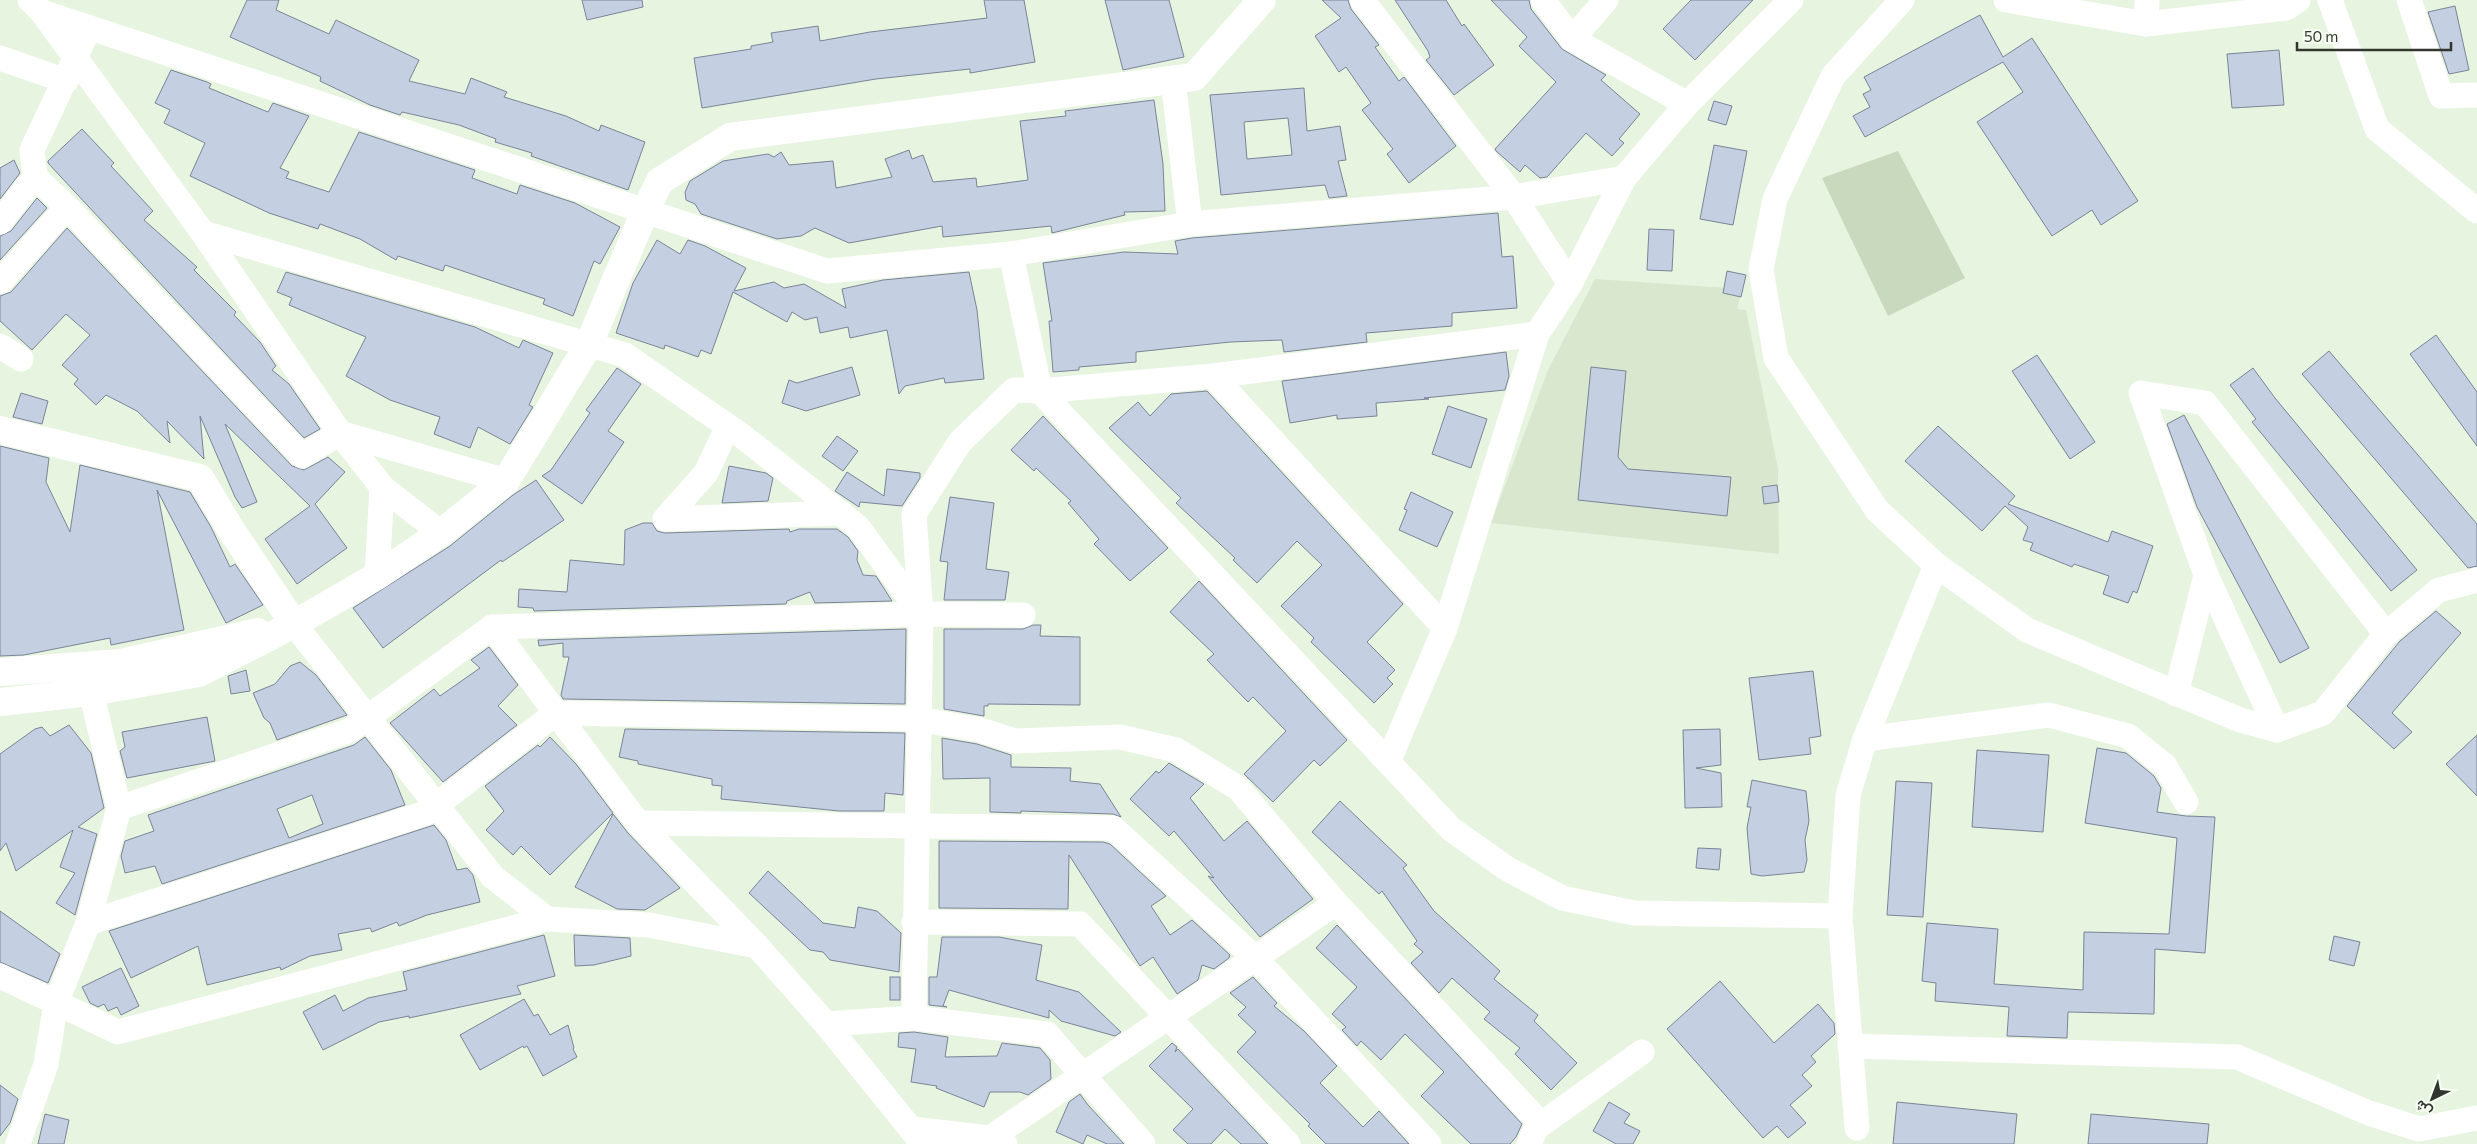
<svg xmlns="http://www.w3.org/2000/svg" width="2477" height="1144" font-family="Commissioner,Vazirmatn,sans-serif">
<rect width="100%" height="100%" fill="#e7f4e0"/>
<!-- built -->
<polygon fill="#d8e7ce" points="1595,279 1742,289 1737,309 1746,310 1778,469 1779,554 1491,523 1548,370"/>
<!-- green -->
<polygon fill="#c8d9bd" points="1898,151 1965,278 1888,316 1822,178"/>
<!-- building -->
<g fill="#c5cfe2" stroke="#7b8496" fill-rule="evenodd">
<polygon points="247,0 279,0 276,10 329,34 336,20 419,60 409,81 465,94 471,78 507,92 504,97 566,116 599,131 601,125 645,142 628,190 531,156 532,153 495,142 496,139 459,125 402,112 400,115 370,105 320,81 321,77 230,37"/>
<polygon points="582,0 642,0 643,7 587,20"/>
<polygon points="984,0 1024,0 1035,62 970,73 970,69 876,79 702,108 694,58 751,49 751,46 773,42 771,33 818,26 820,41 870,32 987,18"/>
<polygon points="1105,0 1169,0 1184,57 1123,70"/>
<polygon points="1322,0 1348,0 1351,9 1379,45 1375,47 1399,81 1404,77 1456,146 1409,183 1387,154 1393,149 1362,110 1371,103 1346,67 1339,72 1315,36 1341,18"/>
<polygon points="1395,0 1446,0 1462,26 1464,24 1494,65 1454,95 1426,60 1430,57 1428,51"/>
<polygon points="1491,0 1529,0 1531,9 1562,49 1606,75 1601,80 1640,114 1619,139 1624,143 1612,156 1586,133 1547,177 1540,178 1525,165 1520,172 1496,151 1495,149 1556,82 1519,46 1527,37"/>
<polygon points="1691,0 1753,0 1695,60 1663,29"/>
<polygon points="2455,6 2469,70 2449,74 2428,12"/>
<polygon points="1980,15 2003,57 2032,38 2138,201 2101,225 2092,210 2052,236 1977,122 2023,92 2003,62 1865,137 1853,116 1870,107 1863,94 1871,90 1864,77"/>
<polygon points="2279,50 2284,105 2232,108 2227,54"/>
<polygon points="171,70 207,82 211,84 209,88 268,112 273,103 309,116 280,168 289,172 286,178 329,192 359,132 475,170 472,178 517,194 520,185 575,203 620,227 600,264 594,261 573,316 543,304 545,299 445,265 443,271 398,256 396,260 360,239 320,224 318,229 269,213 190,176 205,143 164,123 170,110 155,103"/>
<path d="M1304,88L1307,131L1340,126L1346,160L1338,161L1347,196L1329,198L1325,185L1221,195L1210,95ZM1288,118L1292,155L1247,159L1244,122Z"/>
<polygon points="1154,100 1163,164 1165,211 1124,212 1125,215 1052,233 1051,226 943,237 942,226 849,243 815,228 801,236 777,239 701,214 695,204 686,200 685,192 690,181 723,161 768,154 774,157 781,152 789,165 833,161 836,188 892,177 885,159 909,150 912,159 923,155 933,182 976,178 977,187 1028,180 1020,121 1066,116 1065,111"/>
<polygon points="1714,101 1732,106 1726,125 1708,120"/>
<polygon points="82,129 114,163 111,166 153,211 144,220 197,267 194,270 236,312 234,315 260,342 276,366 272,370 289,384 320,429 304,438 48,163 48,161"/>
<polygon points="1714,145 1747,151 1733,225 1700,219"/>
<polygon points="14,160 20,173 0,199 0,168"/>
<polygon points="37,198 47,208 0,260 0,236 11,231"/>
<polygon points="1498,213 1502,257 1513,256 1517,308 1452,313 1452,326 1366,333 1367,342 1284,352 1282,340 1230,342 1136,352 1136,362 1079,367 1079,370 1053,372 1049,321 1052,321 1043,263 1124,252 1178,254 1175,241 1192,238"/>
<polygon points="67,228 292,466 304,470 328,457 345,472 315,504 347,548 297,584 265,539 310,506 225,424 257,502 242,508 235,497 200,416 204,459 167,421 170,443 137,411 106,395 96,405 74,384 78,379 62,365 90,335 66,314 32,350 0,321 0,296 11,292"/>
<polygon points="1649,229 1674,230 1672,271 1647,270"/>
<polygon points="657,240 680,254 688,240 705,246 746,268 734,291 774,282 784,288 804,284 846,308 842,289 883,280 969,272 977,310 984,379 945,383 944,378 905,386 899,394 887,330 850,338 848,327 820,333 817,317 805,320 792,312 787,322 733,292 711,354 701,350 698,357 665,345 664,349 616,333 633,283"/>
<polygon points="1727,271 1746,275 1741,297 1723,293"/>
<polygon points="286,272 475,327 519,348 523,340 553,353 529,405 533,407 510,444 478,427 470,448 434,434 440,417 390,400 346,376 366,337 289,305 292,298 277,292"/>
<polygon points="2436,335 2477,392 2477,446 2410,354"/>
<polygon points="2329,351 2477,524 2477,566 2468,568 2302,374"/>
<polygon points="1506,352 1509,376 1505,390 1424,398 1429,399 1376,403 1377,416 1337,419 1337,415 1290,423 1282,381"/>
<polygon points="2037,355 2095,442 2070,459 2012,371"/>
<polygon points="852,367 860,395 806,411 782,403 789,380 797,383"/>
<polygon points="1591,367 1626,371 1618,457 1628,469 1731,477 1727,516 1578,500"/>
<polygon points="617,368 641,384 608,431 624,442 582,504 542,476 551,470 590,413 586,410"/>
<polygon points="2253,368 2275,398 2417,570 2391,591 2252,422 2256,419 2230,385"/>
<polygon points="1207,391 1403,604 1367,642 1395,670 1387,678 1393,684 1374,703 1311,642 1314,638 1281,606 1322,565 1297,541 1257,583 1233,560 1235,558 1176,503 1181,498 1109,428 1138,402 1150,416 1171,394"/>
<polygon points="21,393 48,401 42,424 13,417"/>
<polygon points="1448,406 1487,419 1471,468 1432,454"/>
<polygon points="2184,415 2309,648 2280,663 2197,507 2167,424"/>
<polygon points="1043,416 1168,548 1130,581 1094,544 1099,539 1068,503 1071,501 1036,468 1034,471 1011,450"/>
<polygon points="1938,426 2015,496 2008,504 2108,542 2112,531 2153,546 2137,593 2133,591 2128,603 2103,594 2109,576 2074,564 2072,567 2030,550 2033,543 2023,540 2028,527 2005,506 1982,531 1905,461"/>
<polygon points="837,436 858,451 843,471 822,456"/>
<polygon points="0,446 49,458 46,482 70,532 80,465 190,492 211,527 230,567 235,564 263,605 226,623 157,490 184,630 111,645 110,638 24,655 0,656"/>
<polygon points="729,466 766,473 773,478 768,501 722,503"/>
<polygon points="887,469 920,473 920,478 902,506 860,502 859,507 835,491 847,472 884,496"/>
<polygon points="536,480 564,520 502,562 501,560 383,648 353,608 450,546 513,495"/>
<polygon points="1777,485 1779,502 1764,504 1762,487"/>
<polygon points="1411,492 1453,512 1437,547 1399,530 1407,510 1404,509"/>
<polygon points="950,497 994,503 986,569 1009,572 1005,600 944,600 948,562 940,561"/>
<polygon points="643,523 652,523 657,531 665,533 789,529 790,532 799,529 837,529 848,537 858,551 857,560 863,575 876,576 892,601 815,603 810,592 787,601 786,604 534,611 533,608 518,607 519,589 567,592 570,560 624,565 625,530"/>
<polygon points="1199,581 1347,740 1320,766 1314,760 1273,802 1244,774 1286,731 1253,697 1248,702 1207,660 1214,654 1170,612"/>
<polygon points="2436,611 2461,633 2392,713 2412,732 2394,749 2347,706 2400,641"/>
<polygon points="1033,625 1041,625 1040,636 1080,637 1080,705 988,704 988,706 984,706 984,716 944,709 944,629 1023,629"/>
<polygon points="906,629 905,704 563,699 561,695 569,657 563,657 563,643 539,646 538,640"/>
<polygon points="489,647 518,685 498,706 517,725 443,782 390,723 434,689 440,696 480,668 471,660"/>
<polygon points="300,662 316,675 347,715 277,740 270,723 264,718 253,693 275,684 290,666"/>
<polygon points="246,670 250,691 231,694 228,676"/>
<polygon points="1813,671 1821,736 1809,738 1811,754 1759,760 1749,678"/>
<polygon points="207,717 215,761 127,778 120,751 125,747 122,732"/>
<polygon points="69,725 91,753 104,808 78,827 97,834 75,915 56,903 75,873 60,867 73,830 16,871 6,843 0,851 0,754 35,729 42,727 50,736"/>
<polygon points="625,729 905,733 903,795 885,793 884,811 839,811 721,799 722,786 712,785 712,779 638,764 638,761 619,757"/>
<polygon points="1720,729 1721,765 1696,768 1721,773 1722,807 1685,808 1683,730"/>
<polygon points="2477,735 2477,796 2446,764"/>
<path d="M365,737L391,770L405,805L162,884L155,866L125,873L121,856L125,841L154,831L148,815L354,745ZM312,795L323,824L289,838L277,809Z"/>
<polygon points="550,737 576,764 613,813 550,875 521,846 513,855 486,830 504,811 485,786 538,745 540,747"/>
<polygon points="942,738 977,744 1011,755 1011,767 1071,768 1070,781 1100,784 1121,817 1113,814 1021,811 1021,813 990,812 990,778 943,779"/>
<polygon points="2097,748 2126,753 2154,776 2161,788 2157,812 2186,816 2215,817 2205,953 2155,949 2154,1014 2068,1012 2067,1038 2007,1036 2009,1007 1935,1001 1936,983 1922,981 1927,923 1998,929 1994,984 2083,990 2084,932 2169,934 2177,838 2085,823"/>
<polygon points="1977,750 2049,755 2043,832 1972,827"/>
<polygon points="1169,763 1204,784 1190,798 1224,841 1247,821 1313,899 1260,937 1226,898 1208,876 1214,878 1174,831 1169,836 1130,799 1156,771 1159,773"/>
<polygon points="1752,780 1806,791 1809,821 1805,840 1807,860 1804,872 1762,876 1751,874 1747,828 1751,807 1747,807"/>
<polygon points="1896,781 1932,783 1923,917 1887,915"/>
<polygon points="1340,801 1407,865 1403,868 1434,911 1500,971 1494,979 1538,1015 1534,1021 1577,1063 1551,1090 1515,1054 1520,1048 1484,1019 1490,1012 1452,978 1439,993 1411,963 1423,952 1414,944 1417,941 1382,891 1379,894 1312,832"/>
<polygon points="613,814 628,833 680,888 645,910 617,909 575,887"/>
<polygon points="434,825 446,840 457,870 467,868 473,875 480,902 427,915 399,926 397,922 372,932 370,928 338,934 342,950 310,956 281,970 280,967 207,985 198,946 131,978 109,931"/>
<polygon points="939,841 1103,842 1110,844 1166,896 1151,906 1170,935 1192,920 1230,955 1229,958 1214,969 1202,965 1198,980 1177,994 1153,957 1140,966 1069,855 1068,909 939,908"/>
<polygon points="1698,848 1721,849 1719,870 1696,868"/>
<polygon points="768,871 823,923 855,928 858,907 877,911 901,933 899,972 830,960 823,952 810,950 749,893"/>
<polygon points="0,911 60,954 48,983 0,962"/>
<polygon points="1337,925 1522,1124 1516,1137 1510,1144 1471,1144 1421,1096 1444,1072 1405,1034 1381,1060 1361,1041 1357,1046 1342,1030 1346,1027 1332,1014 1357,987 1316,948"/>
<polygon points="544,935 555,976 517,986 521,994 409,1018 409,1016 379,1022 323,1050 303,1012 335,995 343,1011 368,998 407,990 403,972"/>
<polygon points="574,935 630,938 631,956 594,965 575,966"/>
<polygon points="2334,936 2360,942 2354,966 2329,960"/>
<polygon points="942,937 999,937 1042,945 1036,980 1079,992 1121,1032 1115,1036 1061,1021 1049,1010 1049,1018 949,990 943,1006 947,1007 929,1005 929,977 937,977"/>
<polygon points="121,968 139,1006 121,1015 117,1007 108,1011 104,1004 98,1007 90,1003 82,987"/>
<rect x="890" y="977" width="10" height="23"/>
<polygon points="1253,977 1277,1003 1274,1006 1304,1031 1337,1066 1320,1083 1363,1127 1379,1111 1409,1144 1326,1144 1308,1126 1310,1124 1237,1052 1256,1032 1238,1015 1246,1007 1230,993"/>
<polygon points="1720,981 1774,1043 1818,1004 1834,1023 1835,1034 1811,1056 1816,1062 1802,1075 1812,1086 1790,1105 1806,1123 1788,1138 1777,1126 1763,1138 1667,1029"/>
<polygon points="524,999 534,1016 538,1014 550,1035 568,1025 574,1048 573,1049 577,1057 543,1076 527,1046 524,1048 523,1046 480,1070 460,1035"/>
<polygon points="914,1032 948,1037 945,1057 997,1056 1002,1043 1040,1048 1050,1060 1051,1079 1028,1095 1020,1092 990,1092 984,1107 936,1088 937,1086 911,1082 916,1049 898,1047 899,1033"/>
<polygon points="1172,1043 1177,1047 1175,1052 1178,1049 1268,1144 1241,1144 1225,1129 1211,1144 1188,1144 1173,1130 1193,1109 1149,1066"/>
<polygon points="0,1085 18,1099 10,1123 0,1136"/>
<polygon points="1080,1094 1088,1105 1124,1144 1107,1144 1087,1135 1083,1144 1056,1132 1069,1102"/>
<polygon points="1609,1102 1630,1114 1624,1123 1640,1131 1633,1144 1616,1144 1593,1131"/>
<polygon points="1897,1102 2017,1114 2014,1144 1893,1144"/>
<polygon points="45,1114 69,1120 64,1144 38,1144"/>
<polygon points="2091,1114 2209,1124 2207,1144 2088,1144"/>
</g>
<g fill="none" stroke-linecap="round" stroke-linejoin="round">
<!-- street -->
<g stroke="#fff" stroke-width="25">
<polyline points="30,0 42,12 203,233 340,433 382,487 377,576"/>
<polyline points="1362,0 1514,197 1570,284"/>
<polyline points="1543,0 1572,39 1687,104"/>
<polyline points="1902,0 1833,76 1775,199 1761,270 1776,358 1877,510 1936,565 2027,630 2240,720 2277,730 2323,713 2386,634 2439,590 2477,580"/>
<polyline points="2006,0 2146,24 2286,8 2298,0"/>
<polyline points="2330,0 2377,129 2477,211"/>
<polyline points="2409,0 2441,96 2477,95"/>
<polyline points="42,12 827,271 1011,254 1190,224 1514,197 1624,178"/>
<polyline points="2146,24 2147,0"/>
<polyline points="89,28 32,150 35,177 67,207 302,456 340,433 506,481"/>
<polyline points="1572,39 1606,0"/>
<polyline points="0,58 66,81"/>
<polyline points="1173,80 1190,224"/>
<polyline points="0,222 35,177"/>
<polyline points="203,233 625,355 742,436 858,527 921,614"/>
<polyline points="1011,254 1040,391 1451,829 1506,868 1562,898 1634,913 1840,916"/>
<polyline points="0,282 67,207"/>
<polyline points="0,346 21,359"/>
<polyline points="1213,376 1445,628"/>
<polyline points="728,426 706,473 665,519 841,513"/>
<polyline points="382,487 441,533"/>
<polyline points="294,624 493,877 547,919 649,925 757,946 826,1024 923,1144"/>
<polyline points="492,627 638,823 757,946"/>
<polyline points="2176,694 2206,575"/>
<polyline points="2277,730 2206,575 2141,393 2205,403 2386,634"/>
<polyline points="1865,739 2049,715 2128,736 2165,766 2186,802"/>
<polyline points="1388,762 1445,628 1537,334 1570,284 1624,178 1687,104 1791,0"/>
<polyline points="119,808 349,731 492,627 921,614 1023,615"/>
<polyline points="638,823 1113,828 1255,958 1429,1144"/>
<polyline points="914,922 1080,924 1288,1144"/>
<polyline points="88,923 426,813 556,713 918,719 980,730 1015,741 1120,737 1176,750 1238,788 1336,903 1541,1124"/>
<polyline points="0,976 118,1032 547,919"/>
<polyline points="914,1018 921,614 914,514 960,442 1014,390 1040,391 1213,376 1537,334"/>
<polyline points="826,1024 914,1018 1047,1034 1143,1144"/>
<polyline points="1850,1046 2237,1057 2369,1113 2419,1129 2477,1118"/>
<polyline points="1857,1128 1840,916 1848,795 1865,739 1936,565"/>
<polyline points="912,1129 990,1138 1005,1144"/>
<polyline points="990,1138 1336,903"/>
<polyline points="18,1144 46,1064 56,1003 88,923 119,808 91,692"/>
<polyline points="1529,1144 1536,1128 1642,1052"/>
</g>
<!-- secondary -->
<g stroke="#fff" stroke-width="28">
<polyline points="0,430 200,478 230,528 294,624"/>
<polyline points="0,672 121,663 258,632"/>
<polyline points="0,702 91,692 199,673 294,624 377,576 441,533 506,481 589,344 645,211 660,181 730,137 1194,77 1262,0"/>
</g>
</g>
<!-- north arrow -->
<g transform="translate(2432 1099) rotate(222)" stroke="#f8fff3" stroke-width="4" paint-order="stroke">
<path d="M0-4L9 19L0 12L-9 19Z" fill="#32362f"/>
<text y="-8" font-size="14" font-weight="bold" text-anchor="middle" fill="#32362f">ش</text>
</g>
<!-- scale -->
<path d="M2297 42v8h154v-8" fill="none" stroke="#32362f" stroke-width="2.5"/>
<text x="2304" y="42" font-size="15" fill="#32362f" stroke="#f8fff3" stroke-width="4" paint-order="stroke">50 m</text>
</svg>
